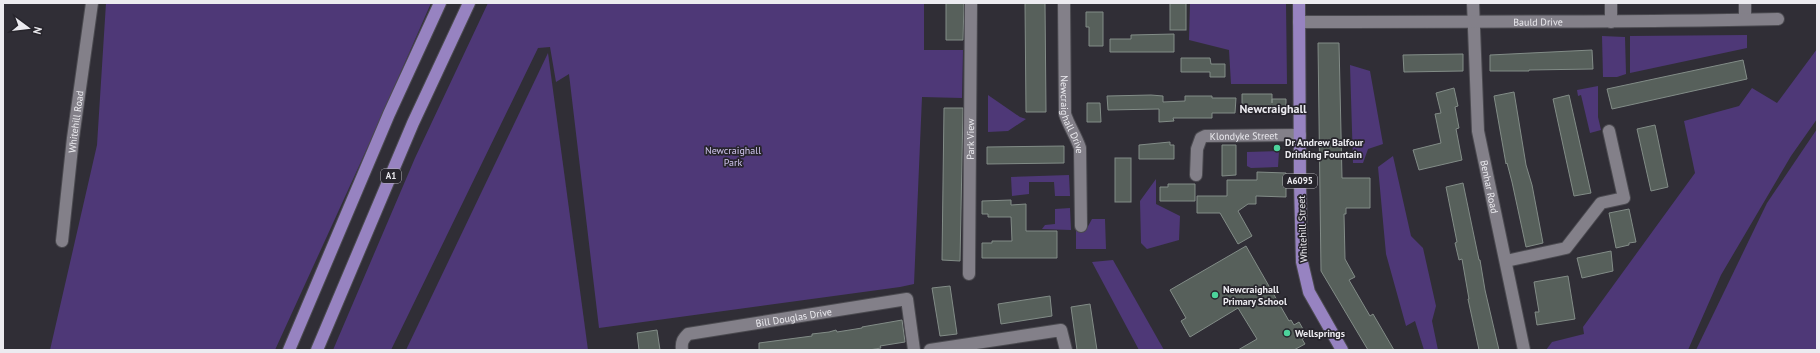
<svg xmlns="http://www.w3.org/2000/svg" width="1820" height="353" font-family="'PT Sans',sans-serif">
<rect width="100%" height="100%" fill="#302e36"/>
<!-- green -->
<g fill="#4e3877">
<polygon points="106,3 431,3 375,131 275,350 50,350 97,145"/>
<polygon points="488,3 924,3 924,50 963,50 962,98 922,97 914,284 900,287 599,328 569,74 556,82 550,47 538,48 391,350 333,350 415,158"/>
<polygon points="1190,3 1286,3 1287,84 1231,84 1229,50 1189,40"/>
<polygon points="1747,35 1747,48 1630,73 1630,36"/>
<polygon points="1602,36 1625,37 1626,74 1617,77 1603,77"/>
<polygon points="1817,49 1817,119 1791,156 1721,275 1688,350 1546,350 1552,342 1584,334 1583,327 1695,173 1684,121 1739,106 1752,88 1777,103"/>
<polygon points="548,53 588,350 406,350"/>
<polygon points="1350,65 1370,71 1383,144 1368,149 1363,163 1353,163"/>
<polygon points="1598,86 1598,117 1601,130 1590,133 1581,95 1578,96 1577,90"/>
<polygon points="988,95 1020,117 1026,119 1008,131 988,132"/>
<polygon points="1817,129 1817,350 1696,350 1767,203"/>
<polygon points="1279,151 1278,167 1251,168 1247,166 1247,152"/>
<polygon points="1393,156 1411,236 1423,248 1436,306 1432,321 1438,350 1424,350 1415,321 1406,326 1386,254 1378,167"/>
<polygon points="1069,175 1070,196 1055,196 1054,182 1029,182 1029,194 1012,196 1011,177"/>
<polygon points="1156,179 1156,204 1180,216 1179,240 1147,249 1141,243 1140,201"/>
<polygon points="1070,208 1071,230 1042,229 1045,225 1055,224 1055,209"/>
<polygon points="1092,219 1105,219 1106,249 1076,249 1076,230 1086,230"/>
<polygon points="1113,260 1164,350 1139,350 1092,262"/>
</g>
<!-- building -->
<g fill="#57605b" stroke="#828c87">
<polygon points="946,3 964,3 963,40 946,40"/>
<polygon points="1025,3 1045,3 1046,112 1026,112"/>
<rect x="1170" y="3" width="16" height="27"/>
<polygon points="1086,12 1103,12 1103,46 1089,46 1089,27 1086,27"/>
<polygon points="1174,34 1174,52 1110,52 1110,39 1131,39 1131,35"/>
<polygon points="1318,43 1339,43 1342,178 1370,178 1370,208 1346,208 1346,214 1344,214 1345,259 1355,277 1349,280 1370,316 1373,314 1394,350 1368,350 1321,271"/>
<polygon points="1592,50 1593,69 1529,70 1529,71 1490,71 1490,55"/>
<polygon points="1463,54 1463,71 1404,72 1403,55"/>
<polygon points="1181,58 1210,58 1211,64 1225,64 1225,77 1210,77 1210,72 1181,72"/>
<polygon points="1743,60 1747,79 1612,109 1607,89"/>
<polygon points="1454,88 1458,106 1455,107 1459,128 1456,129 1462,160 1419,170 1413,150 1441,143 1435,114 1441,113 1436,93"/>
<polygon points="1514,92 1526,165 1532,185 1543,243 1526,247 1512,182 1507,163 1506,164 1494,96"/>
<polygon points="1242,94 1272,94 1272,103 1272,99 1286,99 1286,113 1272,113 1272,108 1242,108"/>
<polygon points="1151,95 1163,96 1163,102 1185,101 1185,96 1212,96 1212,98 1236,98 1235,113 1212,113 1212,118 1173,118 1174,121 1159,122 1159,109 1108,110 1107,96"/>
<polygon points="1569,95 1591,193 1574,196 1553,99"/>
<polygon points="1087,103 1100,103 1101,122 1087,122"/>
<polygon points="944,108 963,108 960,261 942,260"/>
<polygon points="1655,125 1668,187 1651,191 1637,129"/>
<polygon points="1170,142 1170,145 1174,145 1174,159 1139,159 1139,145"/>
<polygon points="1222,145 1236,145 1236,175 1222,176"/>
<polygon points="1064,146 1064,163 987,164 987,147"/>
<rect x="1115" y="158" width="16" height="44"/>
<polygon points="1257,172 1286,173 1286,197 1256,196 1256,204 1248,204 1238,211 1252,236 1238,244 1220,213 1197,213 1197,196 1227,196 1227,180 1257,180"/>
<polygon points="1463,183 1479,260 1480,260 1485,290 1499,350 1479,350 1468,299 1469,299 1462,259 1459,260 1455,243 1457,242 1446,187"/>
<polygon points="1168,184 1195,184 1195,201 1160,201 1160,187 1168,187"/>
<polygon points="1011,200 1011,205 1026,204 1026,231 1057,231 1057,258 982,258 982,243 992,243 992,241 1012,241 1011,217 988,217 988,214 982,214 982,201"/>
<polygon points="1629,209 1636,242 1629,243 1629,245 1616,248 1609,213"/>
<polygon points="1246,246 1289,321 1291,320 1294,325 1299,322 1307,336 1302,339 1305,344 1294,350 1238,350 1257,339 1238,308 1190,337 1181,321 1186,318 1170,290"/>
<polygon points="1611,251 1613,271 1582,278 1577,258"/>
<polygon points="1568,276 1575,319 1537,325 1535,312 1539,312 1534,282"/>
<polygon points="950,286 957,334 940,336 932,288"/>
<polygon points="1050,296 1052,316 1001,324 998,304"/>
<polygon points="1090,304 1097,350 1077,350 1071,307"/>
<polygon points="902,320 905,342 880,346 881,348 869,350 759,350 759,343 812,336 812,334 829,332 836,330 837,332 862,328 862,327"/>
<polygon points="657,330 660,350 639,350 637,333"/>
</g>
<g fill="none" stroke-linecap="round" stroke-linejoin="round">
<!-- minor casing -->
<g stroke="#4b4a50" stroke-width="14">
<g id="minor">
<path id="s1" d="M1064,3L1065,114C1069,126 1076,136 1080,148L1081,226"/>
<path id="s2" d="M1473,3L1478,131L1524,350"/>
<polyline points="1745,3 1745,19"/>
<path id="s3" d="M1299,22C1459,21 1618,23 1778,19"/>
<polyline points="1611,22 1611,3"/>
<path id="s4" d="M1196,175L1197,149L1201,138L1205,136L1300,135"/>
<path id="s5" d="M62,241L73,138L92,3"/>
<polyline points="1506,261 1566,248 1601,203 1624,198 1609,131"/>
<path id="s6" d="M969,274L971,3"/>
<path id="s7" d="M682,350C681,342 683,339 688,334L907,299L914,350"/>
<polyline points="930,350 1061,330 1066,350"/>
</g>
</g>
<!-- primary casing -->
<g stroke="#4b4a50" stroke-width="14">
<g id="primary">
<polyline points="1299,3 1300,184 1302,262 1309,292 1342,350"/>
<polyline points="289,350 389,114 440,3"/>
<polyline points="317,350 413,123 469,3"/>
</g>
</g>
<!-- minor -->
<use href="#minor" stroke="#838089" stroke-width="12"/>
<!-- primary -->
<use href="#primary" stroke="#9783c1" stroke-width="12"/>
</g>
<!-- markers -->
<g fill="#4cd39b" stroke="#27252c" stroke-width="1.5">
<circle cx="1277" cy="148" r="4"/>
<circle cx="1215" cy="295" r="4"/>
<circle cx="1287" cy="333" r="4"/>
</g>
<g text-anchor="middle" stroke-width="3.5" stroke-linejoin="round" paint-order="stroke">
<!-- shield labels -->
<g fill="#27252c" stroke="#b1b0b5" stroke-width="1">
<rect x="381" y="169" width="20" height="14" rx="3"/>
<rect x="1283" y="174" width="34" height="14" rx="3"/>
</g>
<g font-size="9" font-weight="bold" fill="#ecebf0">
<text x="391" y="179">A1</text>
<text x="1300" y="184">A6095</text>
</g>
<!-- street labels -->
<g font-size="10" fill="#ecebf0" stroke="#27252c">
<text dy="4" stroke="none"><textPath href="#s3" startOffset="239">Bauld Drive</textPath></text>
<text dy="4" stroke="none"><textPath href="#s1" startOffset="113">Newcraighall Drive</textPath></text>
<text dy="4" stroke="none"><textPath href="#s5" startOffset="120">Whitehill Road</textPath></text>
<text dy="4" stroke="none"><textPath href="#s4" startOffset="81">Klondyke Street</textPath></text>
<text dy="4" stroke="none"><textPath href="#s6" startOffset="135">Park View</textPath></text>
<text dy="4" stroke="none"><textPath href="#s2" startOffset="185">Benhar Road</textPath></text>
<text transform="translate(1302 229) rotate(-92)" y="4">Whitehill Street</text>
<text dy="4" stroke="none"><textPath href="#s7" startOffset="125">Bill Douglas Drive</textPath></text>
</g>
<!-- poi labels -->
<g font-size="10" font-weight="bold" fill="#ecebf0" stroke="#27252c" text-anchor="start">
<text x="1285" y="146">Dr Andrew Balfour<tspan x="1285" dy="12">Drinking Fountain</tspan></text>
<text x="1223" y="293">Newcraighall<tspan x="1223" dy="12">Primary School</tspan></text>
<text x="1295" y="337">Wellsprings</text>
</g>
<!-- park labels -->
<g font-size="10" fill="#d1c6ef" stroke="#27252c">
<text x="733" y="154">Newcraighall<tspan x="733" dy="12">Park</tspan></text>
</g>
<!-- quarter labels -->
<g font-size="12" font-weight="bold" fill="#ecebf0" stroke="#27252c">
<text x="1273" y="113">Newcraighall</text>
</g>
</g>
<!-- border -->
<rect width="1820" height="353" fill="none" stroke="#ecebf0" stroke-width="8"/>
<!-- north arrow -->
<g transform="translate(28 28) rotate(105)" stroke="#27252c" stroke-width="3" paint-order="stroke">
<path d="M0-3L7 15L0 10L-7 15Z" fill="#ecebf0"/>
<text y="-6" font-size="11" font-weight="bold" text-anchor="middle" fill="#ecebf0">N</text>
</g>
</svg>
